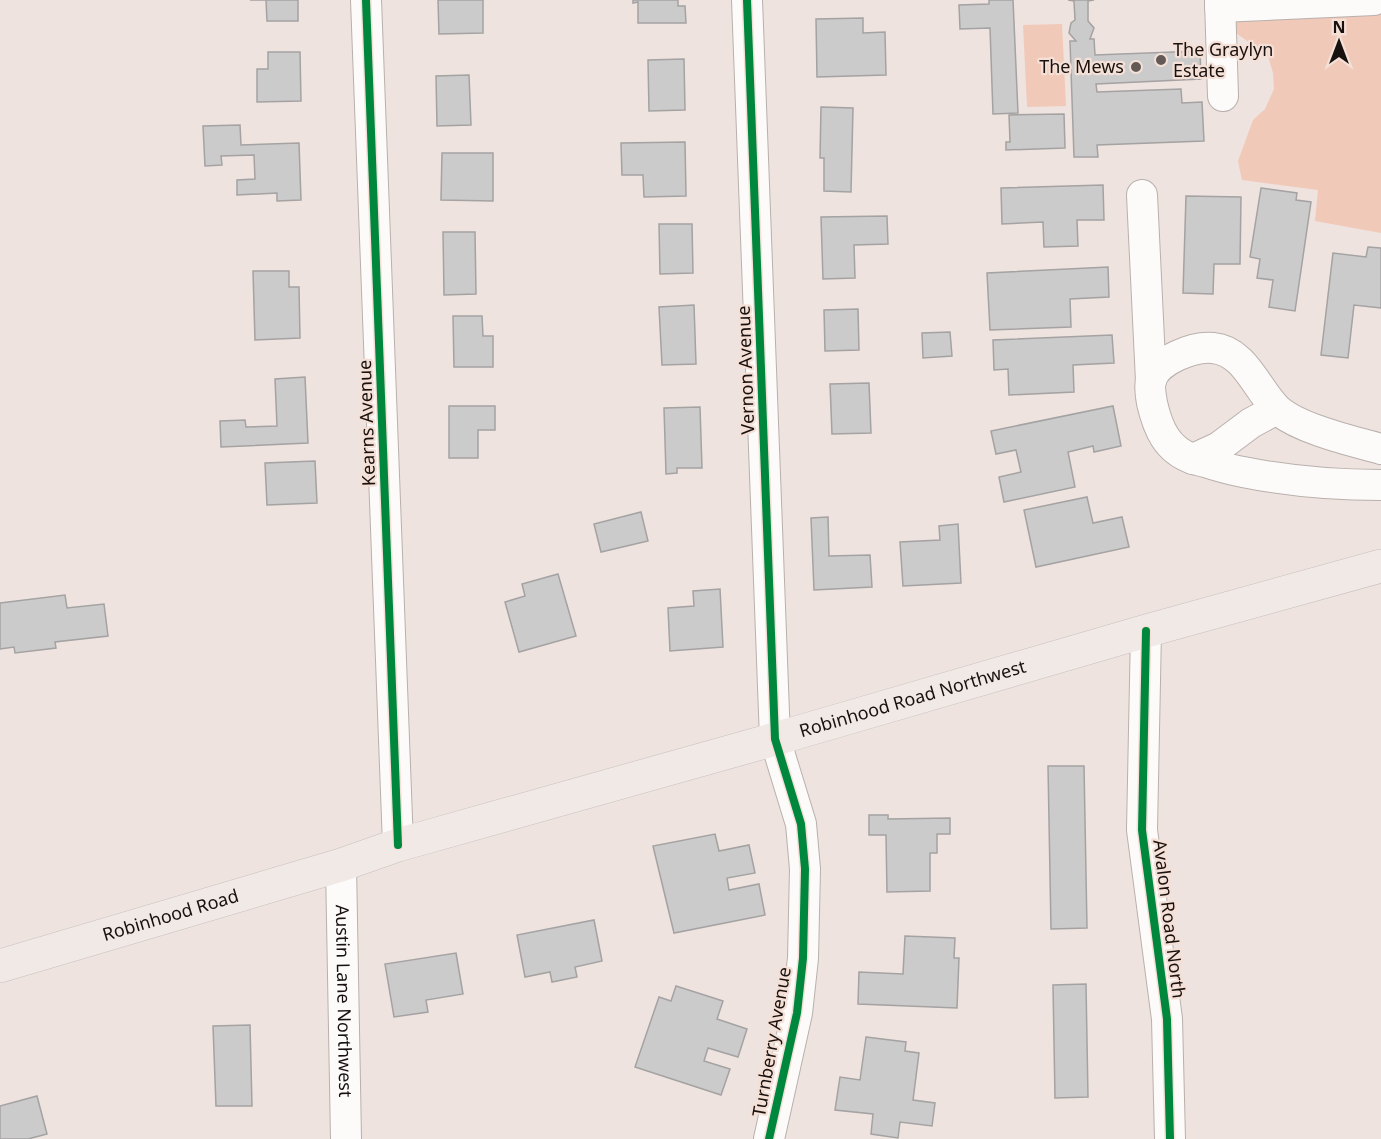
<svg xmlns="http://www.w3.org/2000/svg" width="1381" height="1139" font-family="'Noto Sans',sans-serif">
<rect width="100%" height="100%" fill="#eee3de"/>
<!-- green -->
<g fill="#f1c9b8">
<polygon points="1381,10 1381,233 1315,221 1318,190 1242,180 1238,161 1253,120 1265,109 1274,89 1273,73 1268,56 1236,33 1236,15"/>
<polygon points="1062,24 1066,106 1027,107 1023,25"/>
</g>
<!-- building -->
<g fill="#cccbcb" stroke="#a4a2a2" stroke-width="1.5">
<polygon points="250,0 298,0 298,21 267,21 266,0"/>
<polygon points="438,0 483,0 483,33 439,34"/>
<polygon points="633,0 678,0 678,6 685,6 686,23 638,23 638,2 633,3"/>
<polygon points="989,0 1013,0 1018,113 993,114 990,28 960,29 959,5 989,4"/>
<polygon points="1094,0 1088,1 1088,21 1094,28 1090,39 1094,39 1095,55 1200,51 1201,79 1096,84 1097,92 1181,89 1182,103 1202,102 1204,141 1097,145 1098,157 1074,157 1070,41 1076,41 1069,33 1071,23 1075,20 1074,1 1068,0"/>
<polygon points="863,18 863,33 885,32 886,75 817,77 816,19"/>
<polygon points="268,52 300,52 301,101 257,102 257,69 268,69"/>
<polygon points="684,59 685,110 649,111 648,60"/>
<polygon points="469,75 471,125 437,126 436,76"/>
<polygon points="821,107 853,108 851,192 824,191 824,158 820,158"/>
<polygon points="1064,114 1065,148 1006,150 1006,142 1010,142 1009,115"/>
<polygon points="240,125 241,145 299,143 301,200 277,201 277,193 237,195 237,180 255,179 254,155 221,156 222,165 205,166 203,126"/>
<polygon points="685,142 686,196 644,197 643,175 622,175 621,143"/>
<polygon points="442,153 493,153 493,201 441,200"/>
<polygon points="1103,185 1104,220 1077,220 1078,246 1044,247 1043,222 1002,224 1001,188"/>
<polygon points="1261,188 1297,193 1296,200 1311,202 1295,311 1269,307 1273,280 1257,278 1260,259 1250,257"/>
<polygon points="1186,196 1241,197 1240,264 1214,264 1213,294 1183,293"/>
<polygon points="887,216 888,244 854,245 855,278 823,279 821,217"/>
<polygon points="659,224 692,224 693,273 660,274"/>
<polygon points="443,232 475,232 476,294 444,295"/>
<polygon points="1368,247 1381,248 1381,308 1354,305 1348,358 1321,355 1333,253 1366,257"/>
<polygon points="1108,267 1109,297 1070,299 1071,327 990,330 987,273"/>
<polygon points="253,271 289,271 289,287 299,287 300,338 255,340"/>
<polygon points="694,305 696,364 662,365 659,307"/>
<polygon points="858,309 859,350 825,351 824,310"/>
<polygon points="453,316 482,316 483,336 493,336 493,367 454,367"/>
<polygon points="950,332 952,356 923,358 922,333"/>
<polygon points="1112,335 1114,363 1073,365 1074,392 1009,395 1008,369 994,370 993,340"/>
<polygon points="305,377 308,443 221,447 220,421 245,420 246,427 277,426 275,379"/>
<polygon points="869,383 871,433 832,434 830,384"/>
<polygon points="449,406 495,406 495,430 478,430 478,458 449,458"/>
<polygon points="1113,406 1121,446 1094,452 1093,446 1068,452 1075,487 1004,502 999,477 1021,472 1016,450 996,454 991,431"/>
<polygon points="700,407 702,468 677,468 677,473 666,474 664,408"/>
<polygon points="315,461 317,503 267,505 265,463"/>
<polygon points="1087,497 1093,523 1122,517 1129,547 1036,567 1024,510"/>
<polygon points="641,512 648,541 601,552 594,524"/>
<polygon points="828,517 829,556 870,555 872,587 814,590 811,518"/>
<polygon points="958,524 961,583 903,586 900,542 940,540 939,526"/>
<polygon points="558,574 576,636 519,652 505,602 525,596 522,584"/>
<polygon points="720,589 723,647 670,651 668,608 694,606 693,591"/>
<polygon points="65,595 67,608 104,604 108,636 55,642 56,648 15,653 14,647 0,649 0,603"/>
<polygon points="1048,766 1084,766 1087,928 1051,929"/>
<polygon points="869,815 888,815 888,819 950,818 950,834 937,834 937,853 930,853 930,891 887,892 886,835 869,835"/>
<polygon points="715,834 719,851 749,845 755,873 727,878 729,890 759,884 765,915 674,933 653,846"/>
<polygon points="594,920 602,961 575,967 577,977 552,982 550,972 525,977 517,935"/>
<polygon points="905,936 955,938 954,958 959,958 957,1008 858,1004 859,972 903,974"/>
<polygon points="456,953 463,994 426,1000 428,1012 394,1017 385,964"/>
<polygon points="1086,984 1088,1097 1055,1098 1053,985"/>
<polygon points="676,986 723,1001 717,1019 747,1029 738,1057 708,1048 704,1061 730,1069 721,1095 635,1067 659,997 671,1001"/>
<polygon points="250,1025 252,1106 216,1106 213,1026"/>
<polygon points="866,1037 906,1042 905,1051 919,1053 913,1100 935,1103 932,1126 900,1122 898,1138 871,1134 873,1114 835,1110 840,1077 860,1080"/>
<polygon points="37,1096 47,1134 28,1139 0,1139 0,1106"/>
</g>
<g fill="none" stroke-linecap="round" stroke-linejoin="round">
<!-- minor casing -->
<g stroke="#b9b0ad" stroke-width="32">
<g id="minor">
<polyline points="366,0 398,845"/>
<polyline points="747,0 775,739 801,824 805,869 803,958 797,1013 769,1139"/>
<polyline points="1220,0 1223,96"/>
<polyline points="1220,7 1374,0"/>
<polyline points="1142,195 1151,381"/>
<path d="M1277,409L1251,423L1219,447L1193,459C1167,450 1158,429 1152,403C1151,397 1149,386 1151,380C1157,360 1194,346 1213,348C1246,351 1257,391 1278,410C1300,429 1352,441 1381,449"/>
<path d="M1193,459C1210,463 1226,469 1243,472C1288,481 1335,485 1381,485"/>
<polyline points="1146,631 1142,830 1167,1019 1170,1139"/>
<path id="s1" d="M341,865L346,1139"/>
</g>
</g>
<!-- major casing -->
<g stroke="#c6c0be" stroke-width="34">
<g id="major">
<path id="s2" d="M0,966L341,865L398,845L775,739L1146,631L1381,566"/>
</g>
</g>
<!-- minor -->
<use href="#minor" stroke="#fcfbfa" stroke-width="30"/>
<!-- major -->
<use href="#major" stroke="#f1e9e6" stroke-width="33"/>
<!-- cycleway casing -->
<g stroke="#f5e0d7" stroke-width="11">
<g id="cycleway">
<polyline points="366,0 398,845"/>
<polyline points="747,0 775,739 801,824 805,869 803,958 797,1013 769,1139"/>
<polyline points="1146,631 1142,830 1167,1019 1170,1139"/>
</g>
</g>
<!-- cycleway -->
<use href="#cycleway" stroke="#00873e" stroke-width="8"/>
</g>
<!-- markers -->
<g fill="#635a57" stroke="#f5e0d7" stroke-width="2">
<circle cx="1161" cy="60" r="6"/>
<circle cx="1136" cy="67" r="6"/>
</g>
<g text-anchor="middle" stroke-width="4.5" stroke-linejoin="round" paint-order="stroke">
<!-- poi labels -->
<g font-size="18" fill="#18110e" stroke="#f5e0d7" text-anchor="start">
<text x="1173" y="56">The Graylyn<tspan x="1173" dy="21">Estate</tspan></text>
<text x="1124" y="73" text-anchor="end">The Mews</text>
</g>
<!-- street labels -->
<g font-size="18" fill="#18110e" stroke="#f5e0d7">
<text transform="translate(746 370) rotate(-92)" y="6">Vernon Avenue</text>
<text transform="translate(367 423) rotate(-92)" y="6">Kearns Avenue</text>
<text dy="6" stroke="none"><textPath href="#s2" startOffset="951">Robinhood Road Northwest</textPath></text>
<text dy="6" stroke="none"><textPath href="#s2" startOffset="178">Robinhood Road</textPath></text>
<text transform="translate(1169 919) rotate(83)" y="6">Avalon Road North</text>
<text dy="6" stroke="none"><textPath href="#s1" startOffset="136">Austin Lane Northwest</textPath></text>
<text transform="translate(772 1042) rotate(-80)" y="6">Turnberry Avenue</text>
</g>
</g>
<!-- north arrow -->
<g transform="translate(1339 42)" stroke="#f5e0d7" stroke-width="4.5" paint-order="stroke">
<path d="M0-4.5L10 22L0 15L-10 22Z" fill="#18110e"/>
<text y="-9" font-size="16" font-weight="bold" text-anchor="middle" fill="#18110e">N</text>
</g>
</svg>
